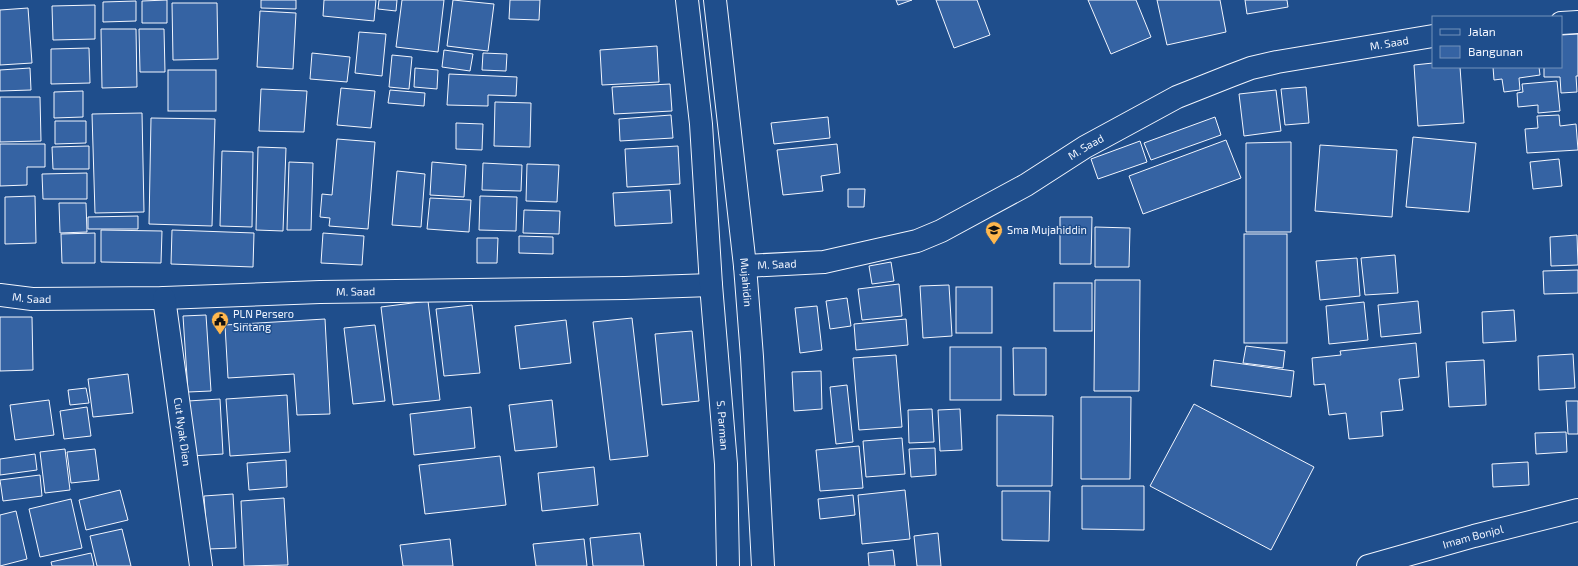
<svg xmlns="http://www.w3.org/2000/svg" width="1578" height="566" font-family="'Exo 2',sans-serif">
<rect width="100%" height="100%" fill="#1f4e8c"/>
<!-- building -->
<g fill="#3563a3" stroke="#f2f6ff">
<polygon points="167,0 167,23 142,23 142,1"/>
<polygon points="261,0 296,0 296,9 261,8"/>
<polygon points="324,0 376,0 374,21 323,16"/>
<polygon points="379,0 397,0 396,11 378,9"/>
<polygon points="402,0 444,0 438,52 396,47"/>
<polygon points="453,0 494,4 488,51 447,46"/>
<polygon points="510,0 540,0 539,20 509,19"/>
<polygon points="896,0 912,0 898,5"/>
<polygon points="936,0 977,0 990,35 954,48"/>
<polygon points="1088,0 1136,0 1151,37 1111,54"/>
<polygon points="1157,0 1220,0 1226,32 1167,45"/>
<polygon points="1245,0 1287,0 1288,7 1247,14"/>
<polygon points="136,1 136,21 103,22 103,2"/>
<polygon points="172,3 217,3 218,59 173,60"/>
<polygon points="95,5 95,39 53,40 52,6"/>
<polygon points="28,8 32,63 0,65 0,10"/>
<polygon points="260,11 296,13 293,69 257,67"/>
<polygon points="101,29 136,29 137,87 102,88"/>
<polygon points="139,29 164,29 165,72 140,72"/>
<polygon points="359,32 386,34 382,76 355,73"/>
<polygon points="1578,34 1578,76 1576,76 1577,92 1561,93 1560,77 1544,77 1544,67 1561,67 1561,35"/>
<polygon points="657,46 659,82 602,85 600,50"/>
<polygon points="89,48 90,83 51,84 51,49"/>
<polygon points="444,50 473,54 470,71 442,67"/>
<polygon points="312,53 350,57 347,82 310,79"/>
<polygon points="483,53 507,54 506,71 482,70"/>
<polygon points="392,55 412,57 409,89 389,87"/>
<polygon points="1433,63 1433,67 1460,67 1464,123 1418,126 1414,65"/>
<polygon points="1493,67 1539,67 1540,75 1519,78 1520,90 1504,92 1502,79 1494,80"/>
<polygon points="30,68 31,90 0,91 0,70"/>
<polygon points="415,68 438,70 437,89 414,87"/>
<rect x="168" y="70" width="48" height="41"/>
<polygon points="449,74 517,77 516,96 488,95 488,106 447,105"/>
<polygon points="1557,81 1560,111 1538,113 1538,105 1518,107 1517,93 1523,92 1522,84"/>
<polygon points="670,84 672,111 614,114 612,87"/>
<polygon points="1306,87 1309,123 1285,125 1281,89"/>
<polygon points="341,88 375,91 371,128 337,125"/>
<polygon points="261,89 307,91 304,132 259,131"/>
<polygon points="390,90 425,93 424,106 388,103"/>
<polygon points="1276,90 1281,131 1244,136 1239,94"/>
<polygon points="83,91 83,117 54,118 54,92"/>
<polygon points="0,97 40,97 41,141 0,142"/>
<polygon points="495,102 531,103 530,147 494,146"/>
<polygon points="142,113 144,212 95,213 92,114"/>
<polygon points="671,115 673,138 620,141 619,119"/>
<polygon points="1559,115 1560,126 1576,124 1578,150 1527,153 1525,129 1538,128 1537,116"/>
<polygon points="828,117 830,138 774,144 771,123"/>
<polygon points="1215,117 1221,135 1151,160 1144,143"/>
<polygon points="151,118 215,119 212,226 149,224"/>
<polygon points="55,121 86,121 86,143 55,144"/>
<polygon points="456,123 483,124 482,150 456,149"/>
<polygon points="1413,137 1476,143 1469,212 1406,207"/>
<polygon points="337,139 375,142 368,229 329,226 330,218 320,217 322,194 332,195"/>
<polygon points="1226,140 1241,178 1143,214 1129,176"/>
<polygon points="1140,141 1147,162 1098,179 1091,159"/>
<polygon points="1291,142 1291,232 1246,232 1246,143"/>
<polygon points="0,144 45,144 45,167 27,167 27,185 0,186"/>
<polygon points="837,144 840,173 821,176 823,191 783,195 777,150"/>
<polygon points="1320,145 1397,150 1392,217 1315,211"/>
<polygon points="89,146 89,169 53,169 52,147"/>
<polygon points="678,146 680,184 627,187 625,149"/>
<polygon points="258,147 286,148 283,231 256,230"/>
<polygon points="222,151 253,152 252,227 220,226"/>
<polygon points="1559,159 1562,186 1533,189 1530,162"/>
<polygon points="289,162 313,163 311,230 287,230"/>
<polygon points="432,162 466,165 464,197 430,195"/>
<polygon points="483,163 522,165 521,191 482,190"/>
<polygon points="527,164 559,165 557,202 526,201"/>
<polygon points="397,171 425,174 421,227 392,225"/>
<polygon points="87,173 87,199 43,199 42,174"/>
<polygon points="848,189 865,189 864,207 848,207"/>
<polygon points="670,190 672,223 615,226 613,193"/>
<polygon points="35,196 36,243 5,244 5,197"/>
<polygon points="480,196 517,197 516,231 479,230"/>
<polygon points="430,198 471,200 469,232 427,229"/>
<polygon points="59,203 86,203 87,232 60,233"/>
<polygon points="524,210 560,211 559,234 523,233"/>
<polygon points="138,216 138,229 88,229 88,217"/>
<polygon points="1060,217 1092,217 1091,264 1060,264"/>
<polygon points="1095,227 1130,228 1129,267 1095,267"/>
<polygon points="101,230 162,231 161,263 101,262"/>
<polygon points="172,230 254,233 253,267 171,264"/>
<polygon points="95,233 95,263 62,263 61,234"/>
<polygon points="323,233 364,236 362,265 321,263"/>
<rect x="1244" y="234" width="43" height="109"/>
<polygon points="1577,235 1578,265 1551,266 1550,237"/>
<polygon points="519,236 553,237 553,254 519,253"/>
<polygon points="477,238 498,238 497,263 477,263"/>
<polygon points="1395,255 1398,293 1365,295 1361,258"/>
<polygon points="1357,258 1360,296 1320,300 1316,261"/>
<polygon points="891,262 894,281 872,284 869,266"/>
<polygon points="1578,270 1578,293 1544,294 1543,271"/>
<polygon points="1095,280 1140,280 1139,391 1094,391"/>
<rect x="1054" y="283" width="38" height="48"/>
<polygon points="899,284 902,316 862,320 858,289"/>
<polygon points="949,285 952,336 923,338 920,286"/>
<rect x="956" y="287" width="36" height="46"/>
<polygon points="847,298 851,326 830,329 826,301"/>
<polygon points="428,301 440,400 393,405 381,307"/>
<polygon points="1418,301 1421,333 1381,337 1378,305"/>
<polygon points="1364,302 1368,340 1329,344 1326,306"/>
<polygon points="472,305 480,373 444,376 436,309"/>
<polygon points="817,306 822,350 800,353 795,308"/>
<polygon points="1514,310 1516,341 1483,343 1482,312"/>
<polygon points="206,315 211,391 188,392 183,316"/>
<polygon points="0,317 32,317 33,370 0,371"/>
<polygon points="632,318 648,456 610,460 593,322"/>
<polygon points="325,319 330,414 297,415 294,374 228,378 225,325"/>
<polygon points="906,319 908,345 856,350 854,324"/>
<polygon points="566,320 571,363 520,369 515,326"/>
<polygon points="375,325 385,401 353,404 344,328"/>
<polygon points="692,331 699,401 662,405 655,334"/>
<polygon points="1416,343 1419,377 1399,379 1403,410 1381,412 1383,436 1349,439 1346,413 1329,415 1325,384 1314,385 1312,358 1341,355 1340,351"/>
<polygon points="1246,346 1285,351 1283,368 1243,363"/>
<rect x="950" y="347" width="51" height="53"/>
<polygon points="1013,348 1046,348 1046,395 1014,395"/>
<polygon points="1573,354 1575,388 1539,390 1538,356"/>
<polygon points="896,355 902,427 859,430 853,358"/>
<polygon points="1214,360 1294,371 1291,397 1211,386"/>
<polygon points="1484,360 1486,405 1449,407 1446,362"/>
<polygon points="821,371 822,409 794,411 792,372"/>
<polygon points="128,374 133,413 93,417 88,379"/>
<polygon points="847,385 853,442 836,444 830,387"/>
<polygon points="86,388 89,403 70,405 68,390"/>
<polygon points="287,395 290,452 230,456 226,399"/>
<polygon points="1081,397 1131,397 1130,479 1081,479"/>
<polygon points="220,399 223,454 191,456 188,401"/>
<polygon points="49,400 54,435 15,440 10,405"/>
<polygon points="552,400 557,447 515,451 509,405"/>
<polygon points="1566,401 1578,401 1578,434 1568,434"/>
<polygon points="1194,404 1314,467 1271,550 1150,486"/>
<polygon points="87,407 91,436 64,439 60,411"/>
<polygon points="471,407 475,448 414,455 410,414"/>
<polygon points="932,409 934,442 909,443 908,410"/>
<polygon points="960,409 962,450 940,451 938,410"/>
<polygon points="997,415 1053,416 1052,486 997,486"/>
<polygon points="1566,432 1567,452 1536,454 1535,433"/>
<polygon points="902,438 905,474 866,477 863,441"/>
<polygon points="859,446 863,488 820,491 816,450"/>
<polygon points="935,448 936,475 911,477 909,449"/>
<polygon points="65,449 70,490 45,493 40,452"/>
<polygon points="95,449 99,480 71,483 67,452"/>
<polygon points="35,454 37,470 0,475 0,459"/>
<polygon points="500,456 506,505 425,514 419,465"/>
<polygon points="286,460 287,487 249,490 247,463"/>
<polygon points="1528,462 1529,485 1493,487 1492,464"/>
<polygon points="594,467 598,505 542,511 538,473"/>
<polygon points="40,475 42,496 3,501 0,480"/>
<polygon points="1082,486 1144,486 1144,530 1082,529"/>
<polygon points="120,490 128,520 86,530 79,500"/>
<polygon points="905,490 910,539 862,544 858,495"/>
<polygon points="1002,491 1050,491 1049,541 1002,540"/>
<polygon points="233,494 236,548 208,549 204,496"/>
<polygon points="853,495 855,515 820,519 818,499"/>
<polygon points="284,498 288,565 244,566 241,501"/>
<polygon points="71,499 82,548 40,557 29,509"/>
<polygon points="16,511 27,559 0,566 0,515"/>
<polygon points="122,529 131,566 97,566 90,536"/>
<polygon points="640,533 644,566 593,566 590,538"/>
<polygon points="938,533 941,566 917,566 914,536"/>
<polygon points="450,539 453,566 403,566 400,545"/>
<polygon points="584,539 587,566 536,566 533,544"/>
<polygon points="893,550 895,566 869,566 868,553"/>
<polygon points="91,553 94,566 52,566 51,562"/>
</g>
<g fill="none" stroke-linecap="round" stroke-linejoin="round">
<!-- minor casing -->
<g stroke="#f2f6ff" stroke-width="24">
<g id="minor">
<polyline points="1561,23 1578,22"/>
<path id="s1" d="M745,266L824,262L917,241L941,231L1026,185L1085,147L1177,97L1230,76L1251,68L1277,62L1433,36"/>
<path id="s2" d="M0,295L32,299L164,298L320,292L625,288L711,285"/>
<path id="s3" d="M164,298L201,566"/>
<path id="s4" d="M1368,566L1474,536L1578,510"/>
</g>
</g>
<!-- major casing -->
<g stroke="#f2f6ff" stroke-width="24">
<g id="major">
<path id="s5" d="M687,0L701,124L711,285L726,464L728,566"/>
<path id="s6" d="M715,0L745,266L752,357L763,566"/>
</g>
</g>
<!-- minor -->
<use href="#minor" stroke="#1f4e8c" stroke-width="22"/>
<!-- major -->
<use href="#major" stroke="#1f4e8c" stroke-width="22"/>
</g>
<!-- icons -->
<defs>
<g id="school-pin" transform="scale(0.9)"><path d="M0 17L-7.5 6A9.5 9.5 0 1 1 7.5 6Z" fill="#ffb74d" stroke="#1f4e8c"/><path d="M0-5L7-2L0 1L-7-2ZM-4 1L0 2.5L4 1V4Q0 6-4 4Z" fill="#111"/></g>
<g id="civic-pin" transform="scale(0.9)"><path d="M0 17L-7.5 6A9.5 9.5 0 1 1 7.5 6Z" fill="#ffb74d" stroke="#1f4e8c"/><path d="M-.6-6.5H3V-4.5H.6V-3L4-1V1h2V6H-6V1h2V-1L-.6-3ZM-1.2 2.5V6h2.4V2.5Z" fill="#111"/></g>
</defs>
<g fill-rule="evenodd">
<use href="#school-pin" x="994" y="230"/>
<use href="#civic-pin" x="220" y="320"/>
</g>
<g text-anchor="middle" stroke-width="3" stroke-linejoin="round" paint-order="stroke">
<!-- street labels -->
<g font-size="11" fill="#f2f6ff" stroke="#1f4e8c">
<text dy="4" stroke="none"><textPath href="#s1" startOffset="692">M. Saad</textPath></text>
<text dy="4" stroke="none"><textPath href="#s1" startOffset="368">M. Saad</textPath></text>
<text dy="4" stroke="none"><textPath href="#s1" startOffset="32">M. Saad</textPath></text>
<text dy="4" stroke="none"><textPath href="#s6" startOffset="284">Mujahidin</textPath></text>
<text dy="4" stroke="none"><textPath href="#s2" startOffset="356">M. Saad</textPath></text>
<text dy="4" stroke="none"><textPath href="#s2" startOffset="32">M. Saad</textPath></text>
<text dy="4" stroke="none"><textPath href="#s5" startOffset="427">S. Parman</textPath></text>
<text dy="4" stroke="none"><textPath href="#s3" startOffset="135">Cut Nyak Dien</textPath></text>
<text dy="4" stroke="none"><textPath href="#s4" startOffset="109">Imam Bonjol</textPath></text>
</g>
<!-- poi labels -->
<g font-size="11" fill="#f2f6ff" stroke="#1f4e8c" text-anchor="start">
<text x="1007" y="234">Sma Mujahiddin</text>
<text x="233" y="318">PLN Persero<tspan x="233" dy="13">Sintang</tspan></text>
</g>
</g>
<!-- legend -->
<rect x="1432" y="16" width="130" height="52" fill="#1f4e8c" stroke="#7391ba"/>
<rect x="1440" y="29" width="20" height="6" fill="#1f4e8c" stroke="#7391ba"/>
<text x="1468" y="36" font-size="12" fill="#f2f6ff">Jalan</text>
<rect x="1440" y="46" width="20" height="12" fill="#3563a3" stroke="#7391ba"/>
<text x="1468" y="56" font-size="12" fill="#f2f6ff">Bangunan</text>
</svg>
